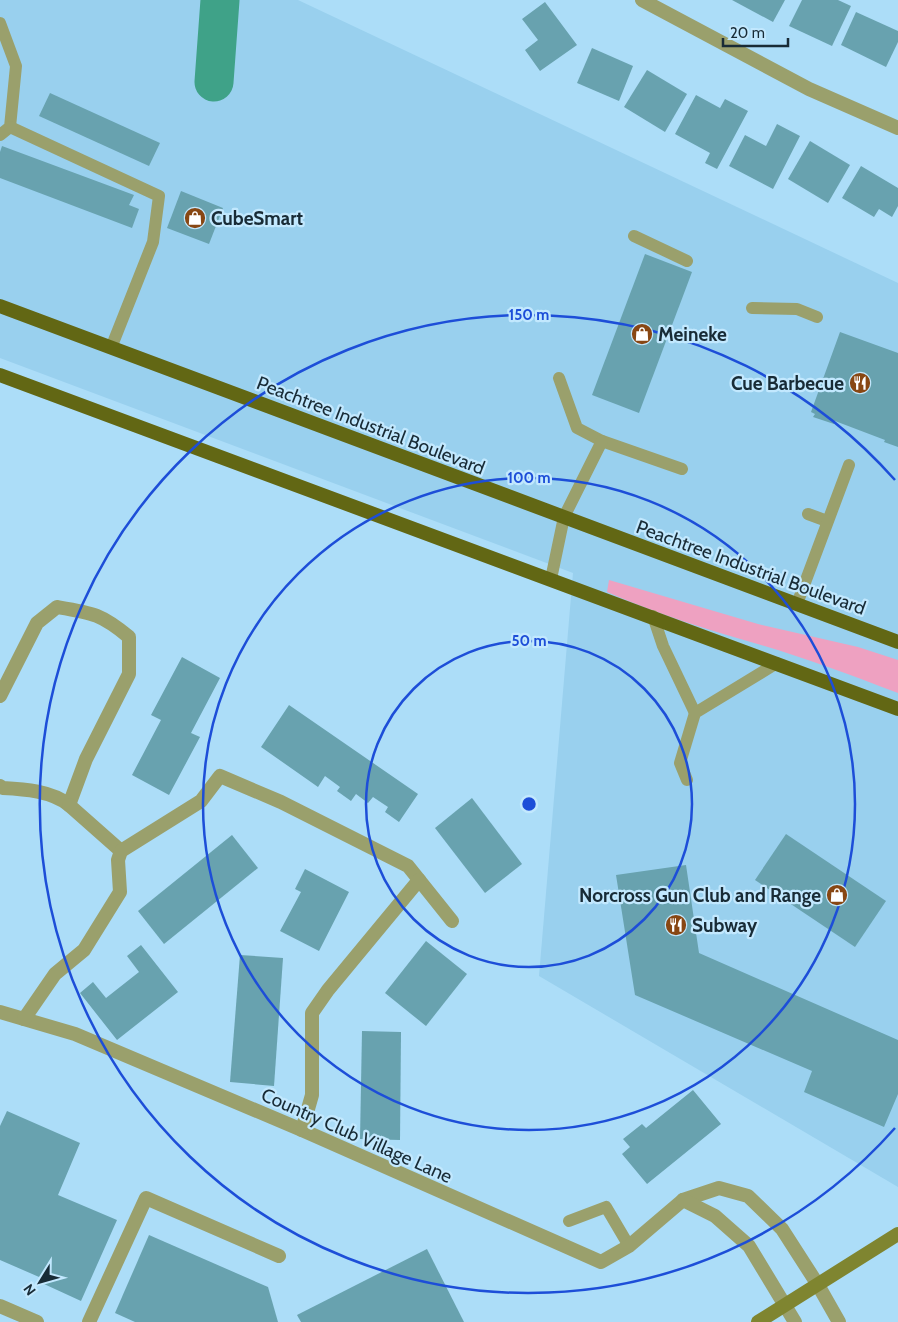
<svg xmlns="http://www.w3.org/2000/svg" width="898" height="1322" font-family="Cabin,sans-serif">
<rect width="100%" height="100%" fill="#acddf8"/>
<!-- built -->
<polygon fill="#99d0ee" points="0,0 298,0 898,283 898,1187 539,976 573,573 0,358"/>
<!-- green -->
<path fill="#eea1c1" d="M609,580L758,624L858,647L898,660V693C853,676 808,659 761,645C708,630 658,614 607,592Z"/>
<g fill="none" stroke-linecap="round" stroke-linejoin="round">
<!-- river -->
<polyline stroke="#3fa288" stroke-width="39" points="214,82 220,0"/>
</g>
<!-- building -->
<g fill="#68a2af">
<polygon points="732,0 785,0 773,22"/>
<polygon points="802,0 838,0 851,6 832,46 789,26"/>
<polygon points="545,2 577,45 540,71 525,50 538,40 522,19"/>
<polygon points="856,12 898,31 898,42 886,67 841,45"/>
<polygon points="592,48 633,66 619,101 577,83"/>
<polygon points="647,70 687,94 665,132 624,107"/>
<polygon points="50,93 160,143 149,166 39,116"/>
<polygon points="696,95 720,108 725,99 748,111 717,169 705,163 710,153 675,134"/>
<polygon points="777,124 800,136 773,189 729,166 745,135 766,146"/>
<polygon points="810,141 850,165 828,203 788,179"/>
<polygon points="2,146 134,195 129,205 139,209 132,228 0,178 0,152"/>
<polygon points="861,166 898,188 898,206 892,217 879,209 874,217 842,198"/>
<polygon points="181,191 223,208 209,244 167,228"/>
<polygon points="645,254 692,272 639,413 592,395"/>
<polygon points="840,332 898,353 898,447 884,442 885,440 835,421 834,424 813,417 815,414 811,412"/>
<polygon points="182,657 220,678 191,733 200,737 169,795 132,775 161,720 151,715"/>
<polygon points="289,705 418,794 399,822 385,812 388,807 373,797 368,803 356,794 351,801 337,791 340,787 325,776 318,787 261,747"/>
<polygon points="472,798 522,864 485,893 435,828"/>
<polygon points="786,834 886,901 855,947 755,880"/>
<polygon points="232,835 258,868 164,944 138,911"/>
<polygon points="686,865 699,953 898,1040 898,1094 884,1127 804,1092 812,1071 635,995 616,875"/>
<polygon points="305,869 349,892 319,951 280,931 301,892 295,889"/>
<polygon points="426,941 467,974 426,1026 385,993"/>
<polygon points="141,945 178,992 117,1040 80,993 93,982 106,998 139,972 127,956"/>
<polygon points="240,955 283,958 274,1086 230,1082"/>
<polygon points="362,1031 401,1032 400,1140 360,1139"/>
<polygon points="693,1090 721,1124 647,1184 622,1154 630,1147 623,1139 642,1124 646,1128"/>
<polygon points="7,1111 80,1143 58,1195 117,1220 81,1301 44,1284 46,1280 0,1260 0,1126"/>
<polygon points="149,1235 268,1287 278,1322 135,1322 115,1313"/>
<polygon points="427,1249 464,1322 301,1322 297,1315"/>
</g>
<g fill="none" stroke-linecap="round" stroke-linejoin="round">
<!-- service -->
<g stroke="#9aa06c" stroke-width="12">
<polyline points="0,23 16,66 10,127 0,135"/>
<polyline points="10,127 159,196 153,242 111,348"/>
<polyline points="634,236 687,261"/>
<polyline points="752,308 797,309 817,317"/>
<polyline points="559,378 577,428 602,441 682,469"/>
<polyline points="808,514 827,521"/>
<polyline points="551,579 564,517 602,441"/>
<polyline points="797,604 849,465"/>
<polyline points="653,616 663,646 695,713"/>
<polyline points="687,780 680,763 695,713 777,663"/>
<polyline points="569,1221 606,1207 629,1246"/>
</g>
<!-- minor -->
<g stroke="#9aa06c" stroke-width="14">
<polyline points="642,0 809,89 898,128"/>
<path d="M0,696L37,623L57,607C93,613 101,614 129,637V674L86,759L69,805C52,791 24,789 3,788L0,786"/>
<polyline points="69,805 121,851"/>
<polyline points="0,1012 75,1034 302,1130 601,1262 629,1246 683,1200 719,1188 748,1196 782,1229 818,1285 839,1322"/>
<polyline points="24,1019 55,974 84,950 120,892 118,860 121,851 201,801 220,776 281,802 408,866 452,921"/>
<polyline points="302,1130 312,1095 312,1013 328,990 419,880"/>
<polyline points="683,1200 715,1216 749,1246 795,1322"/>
<polyline points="0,1306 37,1322"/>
<polyline points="89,1322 146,1198 279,1256"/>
</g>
<!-- secondary -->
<polyline stroke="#7f8530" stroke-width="14" points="758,1322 898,1234"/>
<!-- trunk -->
<g stroke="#626714" stroke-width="14">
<polyline points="0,306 898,642"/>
<polyline points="0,375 898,709"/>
</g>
</g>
<!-- distance rings -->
<g fill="none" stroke="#1d4ed8" stroke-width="2.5">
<circle cx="529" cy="804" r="163"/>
<circle cx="529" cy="804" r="326"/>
<path d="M895 1128A489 489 0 1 1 895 480"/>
</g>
<!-- icons -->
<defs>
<g id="shop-disc" transform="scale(1.125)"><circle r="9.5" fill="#884713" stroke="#c2e8fe"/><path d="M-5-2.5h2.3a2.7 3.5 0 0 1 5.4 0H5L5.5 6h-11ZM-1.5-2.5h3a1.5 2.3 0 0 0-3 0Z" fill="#fff"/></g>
<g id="restaurant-disc" transform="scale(1.125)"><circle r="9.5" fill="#884713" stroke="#c2e8fe"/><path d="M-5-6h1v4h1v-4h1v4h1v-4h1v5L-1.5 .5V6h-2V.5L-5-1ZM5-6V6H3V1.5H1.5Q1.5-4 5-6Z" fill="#fff"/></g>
</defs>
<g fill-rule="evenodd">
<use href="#shop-disc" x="195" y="218"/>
<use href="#shop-disc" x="642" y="334"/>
<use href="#restaurant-disc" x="860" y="383"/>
<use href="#shop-disc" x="837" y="895"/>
<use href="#restaurant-disc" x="676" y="925"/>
</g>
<g text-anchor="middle" stroke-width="4.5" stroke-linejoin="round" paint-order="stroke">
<!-- poi labels -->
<g font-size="19" font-weight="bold" fill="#182b36" stroke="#c2e8fe" text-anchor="start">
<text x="211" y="225">CubeSmart</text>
<text x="658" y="341">Meineke</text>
<text x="844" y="390" text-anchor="end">Cue Barbecue</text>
<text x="821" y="902" text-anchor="end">Norcross Gun Club and Range</text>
<text x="692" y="932">Subway</text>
</g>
<!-- street labels -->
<g font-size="19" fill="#182b36" stroke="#c2e8fe">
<text transform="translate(371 425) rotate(21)" y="7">Peachtree Industrial Boulevard</text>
<text transform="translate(751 567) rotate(20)" y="7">Peachtree Industrial Boulevard</text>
<text transform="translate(357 1135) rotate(24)" y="7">Country Club Village Lane</text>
</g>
</g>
<circle cx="529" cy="804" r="8" fill="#1d4ed8" stroke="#c2e8fe" stroke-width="2.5"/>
<g font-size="15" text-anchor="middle" font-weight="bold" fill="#1d4ed8" stroke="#c2e8fe" stroke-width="4.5" stroke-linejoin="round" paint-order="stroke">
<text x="529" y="320">150 m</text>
<text x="529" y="483">100 m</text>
<text x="529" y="646">50 m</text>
</g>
<!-- north arrow -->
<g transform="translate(40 1282) rotate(233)" stroke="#c2e8fe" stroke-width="4" paint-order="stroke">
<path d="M0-4L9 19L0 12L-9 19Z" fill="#182b36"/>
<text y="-8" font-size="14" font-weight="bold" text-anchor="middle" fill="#182b36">N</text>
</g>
<!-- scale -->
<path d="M723 38v8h65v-8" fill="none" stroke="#182b36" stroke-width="2.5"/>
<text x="730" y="38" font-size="15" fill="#182b36" stroke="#c2e8fe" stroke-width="4" paint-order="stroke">20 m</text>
</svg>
